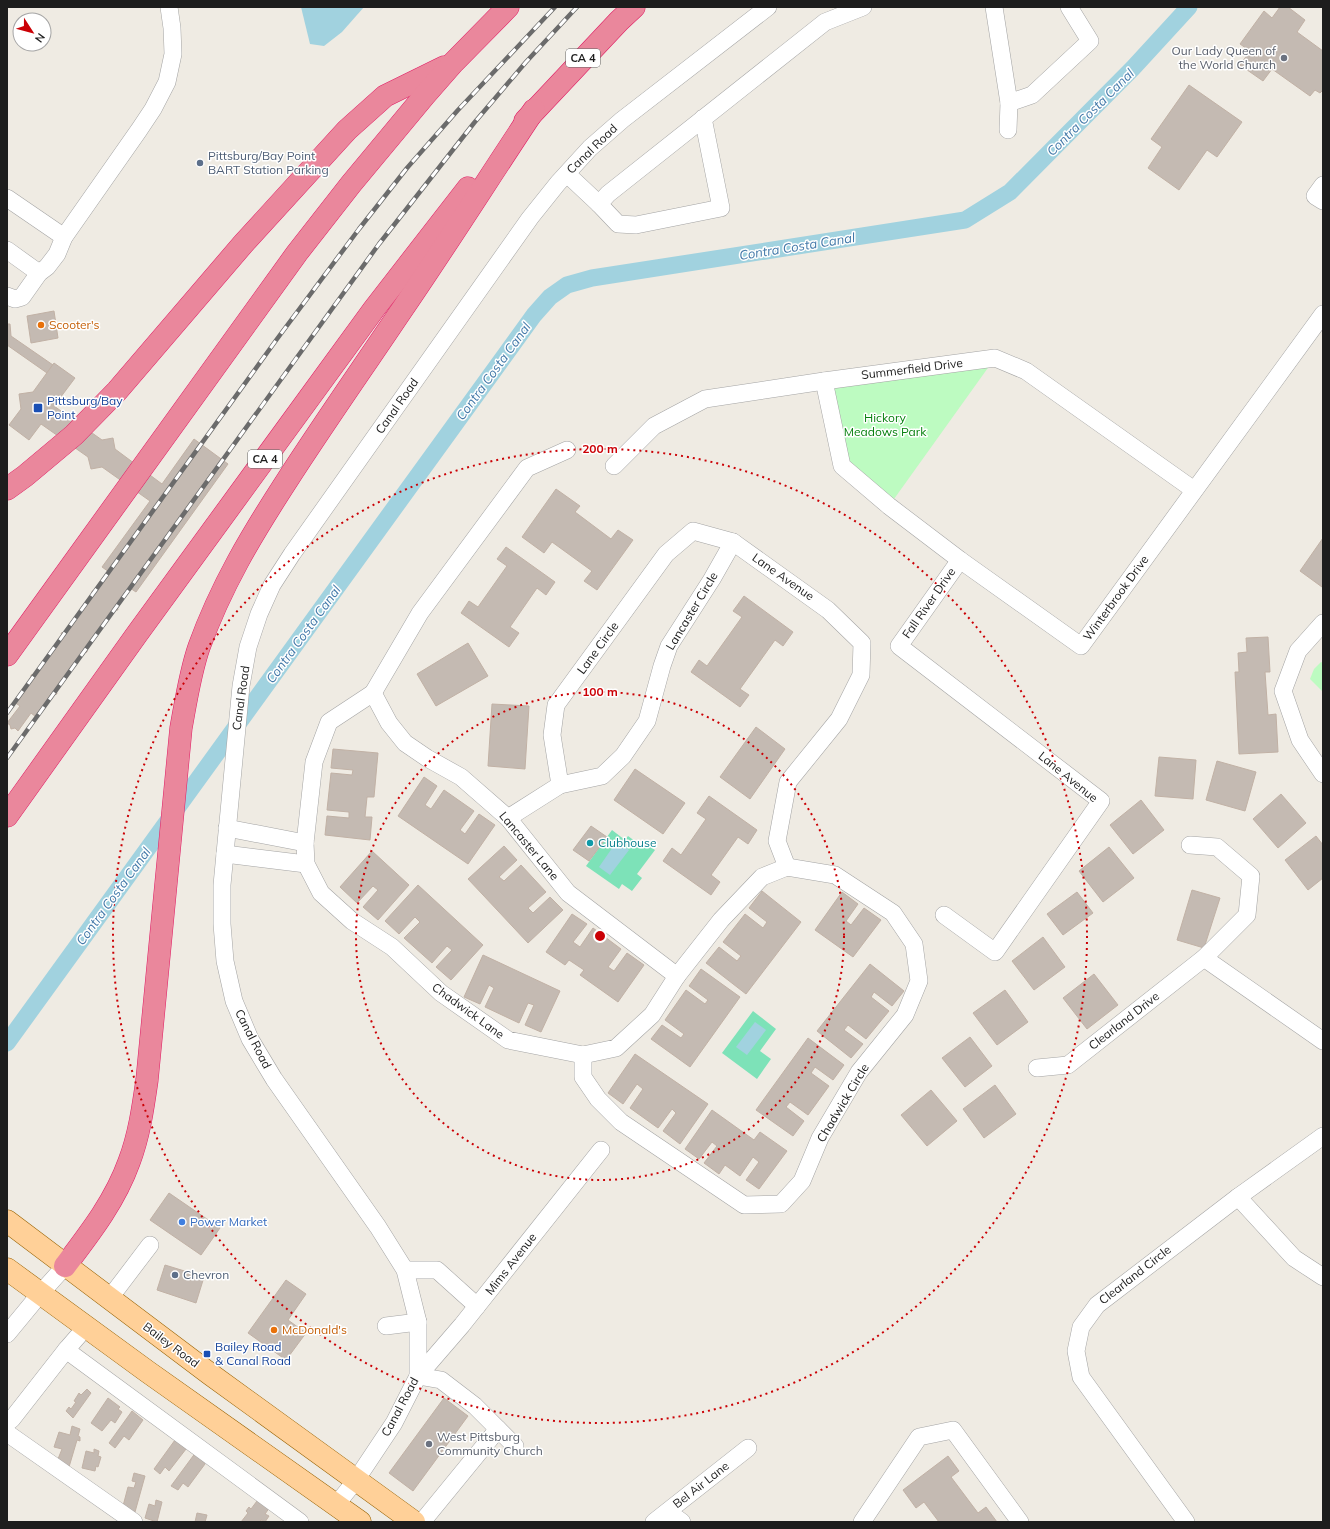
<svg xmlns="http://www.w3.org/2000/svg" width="1330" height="1529" font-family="Mulish,sans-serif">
<rect width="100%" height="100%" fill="#efebe3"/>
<!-- park -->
<g fill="#bdfbc1">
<polygon points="995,358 889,506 842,466 824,381"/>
<polygon points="1321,662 1323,663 1322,691 1310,679 1314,669"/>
</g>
<!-- pitch -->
<g fill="#7de2b8">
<polygon points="612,830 625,840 628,836 643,847 646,844 655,850 637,874 642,878 632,891 622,884 619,889 586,866"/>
<polygon points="753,1011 776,1029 760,1051 771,1059 757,1079 722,1053"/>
</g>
<!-- water -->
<g fill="#a1d2df">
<polygon points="301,7 364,7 342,32 324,46 310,44"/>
<polygon points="617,841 629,850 610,875 599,867"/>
<polygon points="755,1022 766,1030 747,1055 736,1047"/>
</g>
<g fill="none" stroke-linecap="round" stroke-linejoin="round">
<!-- canal -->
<polyline stroke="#a1d2df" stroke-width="17" points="7,1043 534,315 550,297 567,285 592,278 965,220 1010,192 1133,68 1189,7"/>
</g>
<!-- building -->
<g fill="#c4bab2" stroke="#c1b1a5">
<polygon points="1280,7 1288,7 1305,20 1297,32 1323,51 1323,90 1320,93 1315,90 1310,96 1272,69 1263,81 1240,65 1250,51 1240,44 1264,11 1272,18"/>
<polygon points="1189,85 1242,122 1217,157 1207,150 1179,190 1148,168 1162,147 1151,139"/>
<polygon points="54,311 58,338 31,343 27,316"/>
<polygon points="7,324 10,324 11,336 53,365 47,373 7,345"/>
<polygon points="54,363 75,378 54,406 102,440 113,438 115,449 162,484 194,439 228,464 136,592 130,588 117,605 118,610 113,610 87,647 87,652 83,653 56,690 57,694 52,695 36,717 31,713 18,731 15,728 11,729 10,725 7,723 20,706 14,702 31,679 31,675 34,674 62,636 61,633 65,632 92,595 92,591 96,590 109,572 102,567 150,501 102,467 91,469 88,457 41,424 29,440 9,425 21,409 19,394 33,392"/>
<polygon points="556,489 580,506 575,512 611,539 618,530 633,540 597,590 584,581 592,571 552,542 544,553 522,537"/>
<polygon points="1323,538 1323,586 1322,587 1300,571"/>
<polygon points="506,547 555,582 546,595 537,588 510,627 519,633 509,647 461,613 469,601 478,607 507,566 497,559"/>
<polygon points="744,596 793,632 783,646 775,640 740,689 749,695 740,707 691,672 699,660 707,666 742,617 733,611"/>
<polygon points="1268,637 1270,672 1265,672 1268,715 1276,714 1278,752 1239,754 1235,672 1239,672 1238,653 1247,652 1246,638"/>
<polygon points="468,643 488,676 436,706 417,674"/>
<polygon points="492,704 529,706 525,769 488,766"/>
<polygon points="756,727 785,749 750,799 720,777"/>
<polygon points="333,749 378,753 374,797 367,797 365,817 372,817 370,840 325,835 327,816 349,818 349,812 327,810 331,773 352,775 353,770 331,768"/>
<polygon points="1159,757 1196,760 1193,799 1155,796"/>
<polygon points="1217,761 1256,772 1245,811 1206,800"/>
<polygon points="635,769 685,803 663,834 614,800"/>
<polygon points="424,777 437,786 425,805 431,809 444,790 474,811 460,830 465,834 479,814 495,825 468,864 398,816"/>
<polygon points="1281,794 1306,823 1278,848 1253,819"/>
<polygon points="709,796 757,830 748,844 738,837 711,875 720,882 711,895 663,861 672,848 681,855 706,819 697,813"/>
<polygon points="1141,800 1164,830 1133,854 1110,825"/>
<polygon points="591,826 607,837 589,861 573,850"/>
<polygon points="1316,836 1323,845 1323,878 1308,890 1285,860"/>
<polygon points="504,846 517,860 499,877 504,881 521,865 546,892 528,908 533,913 550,897 563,910 528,943 468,879"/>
<polygon points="1109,847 1134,878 1103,902 1079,871"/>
<polygon points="372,851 409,885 378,920 363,907 378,890 373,886 357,903 340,887"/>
<polygon points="418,885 483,945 451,980 436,967 452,950 447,946 432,963 404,938 420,922 415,917 399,934 385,921"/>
<polygon points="1192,890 1220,898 1204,948 1177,940"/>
<polygon points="762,891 801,922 746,994 706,963 719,947 737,961 741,956 723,942 745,914 763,928 767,922 749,908"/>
<polygon points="842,892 858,904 846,921 851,925 864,908 881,920 853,957 815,930"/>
<polygon points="1077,892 1093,913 1063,935 1047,914"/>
<polygon points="572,914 587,924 573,942 580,947 593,928 621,949 608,967 614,971 627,953 644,965 618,1002 580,975 584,970 569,960 565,965 546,952"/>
<polygon points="1043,937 1065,967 1034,990 1012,961"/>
<polygon points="483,955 560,991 541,1032 525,1025 534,1005 528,1003 519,1023 485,1007 494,988 489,985 480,1004 464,997"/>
<polygon points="870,964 904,991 892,1006 874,992 871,997 889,1011 866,1039 848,1025 844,1030 863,1044 851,1058 817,1031"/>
<polygon points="701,969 740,997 690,1067 651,1039 662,1025 681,1038 684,1034 665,1020 686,990 705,1004 708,1000 689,986"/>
<polygon points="1094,974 1118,1005 1087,1029 1063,998"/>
<polygon points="1005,990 1028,1022 997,1045 973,1013"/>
<polygon points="970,1037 992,1066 965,1087 942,1058"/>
<polygon points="808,1038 844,1065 833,1080 815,1067 811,1073 829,1086 808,1115 790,1102 786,1107 804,1121 793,1136 756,1110"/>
<polygon points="635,1054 708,1104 680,1144 663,1131 676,1113 672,1109 658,1128 630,1108 643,1089 637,1084 623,1104 608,1093"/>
<polygon points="995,1085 1016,1114 984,1138 963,1109"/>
<polygon points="931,1090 957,1121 927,1146 901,1115"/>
<polygon points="712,1110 754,1140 760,1132 787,1151 759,1189 746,1180 759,1162 753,1157 740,1176 725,1165 719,1174 704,1163 717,1146 712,1142 699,1159 685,1149"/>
<polygon points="169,1193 220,1228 201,1255 150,1220"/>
<polygon points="165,1265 204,1277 196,1303 157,1290"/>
<polygon points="286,1280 306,1294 288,1320 306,1333 286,1360 248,1333"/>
<polygon points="87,1389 91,1393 73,1418 66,1411 69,1407 71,1409 76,1402 74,1401 79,1393 81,1395"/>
<polygon points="108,1398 120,1407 118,1409 122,1412 115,1423 111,1420 102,1431 91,1423"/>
<polygon points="444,1398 468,1416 413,1491 389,1473"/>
<polygon points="132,1411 143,1420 129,1440 124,1436 115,1448 109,1443"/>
<polygon points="72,1426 80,1429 78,1436 80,1437 80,1441 77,1440 69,1467 60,1464 61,1460 58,1459 62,1449 54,1447 59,1432 70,1435"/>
<polygon points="175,1440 186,1449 169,1471 165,1467 160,1474 154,1469"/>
<polygon points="94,1449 99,1451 98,1456 101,1457 98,1467 96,1466 95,1471 82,1468 86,1451 94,1453"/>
<polygon points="196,1452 205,1464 188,1487 183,1483 178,1490 171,1486"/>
<polygon points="948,1456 959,1471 951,1477 978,1513 986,1507 997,1522 939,1522 924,1502 916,1508 903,1490"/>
<polygon points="134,1473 145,1476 135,1512 128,1509 128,1507 123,1506 128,1487 134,1488 136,1482 132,1481"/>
<polygon points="156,1500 162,1502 157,1522 145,1518 149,1504 155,1506"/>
<polygon points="257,1501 270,1507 265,1514 269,1516 265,1522 261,1520 259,1522 241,1522 248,1513 246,1511 249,1507 251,1509"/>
<polygon points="197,1513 207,1515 205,1522 195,1522"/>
</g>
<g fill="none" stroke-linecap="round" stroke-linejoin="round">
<!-- minor casing -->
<g stroke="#a4a4a4" stroke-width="18">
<g id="minor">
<polyline points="994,7 1009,103 1032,95 1090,41 1069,7"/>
<polyline points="703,118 721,208 636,225 618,224 599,204 608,194 825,22 863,7"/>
<polyline points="1008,130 1009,103"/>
<polyline points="567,174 599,204"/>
<polyline points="1323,185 1315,196 1323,201"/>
<polyline points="7,198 64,237"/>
<polyline points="7,250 39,273"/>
<polyline points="7,296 15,299 22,297 39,273 47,267 57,254 64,237 139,130 153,109 167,82 173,54 172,28 169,7"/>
<polyline points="824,381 842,466 889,506 960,560 1081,646 1323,314"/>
<polyline points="567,450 527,468 420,613 373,693 329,722 314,762 305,843 306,864 321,893 352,921 392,947 441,993 508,1040 583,1055 616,1048 652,1015 677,976 721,920 762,877 787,867"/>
<polyline points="614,466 654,426 705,399 824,381 995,358 1026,371 1194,490"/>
<polyline points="1323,623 1298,651 1283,691 1300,740 1323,774"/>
<polyline points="373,693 389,723 405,743 427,758 461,777 508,818 568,893 677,976"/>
<polyline points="560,785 552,735 556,705 666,554 693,531 733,542 828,610 862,643 861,675 839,719 788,782 777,841 787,867"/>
<polyline points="508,818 560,785 602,776 623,756 647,721 662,666 669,646 712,579 733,542"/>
<polyline points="227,828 305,843"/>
<polyline points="225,854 306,864"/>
<polyline points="944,915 995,952 1101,801 899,646 960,560"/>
<polyline points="1204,958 1323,1041"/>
<polyline points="583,1055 583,1077 598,1099 621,1122 744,1205 781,1204 802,1181 820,1138 859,1072 905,1015 919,981 914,944 893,913 835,875 787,867"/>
<polyline points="1037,1068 1068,1065 1204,958 1247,915 1251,876 1217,847 1190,845"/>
<polyline points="1238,1197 1294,1258 1323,1277"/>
<polyline points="405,1270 437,1270 477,1306"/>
<polyline points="109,1299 150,1245"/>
<polyline points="386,1326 418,1322"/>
<polyline points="7,1334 40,1294 65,1266"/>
<polyline points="66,1350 300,1522"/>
<polyline points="418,1376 462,1325 601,1150"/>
<polyline points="418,1376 441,1380 475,1406 515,1446"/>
<polyline points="7,1423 12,1419 66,1350 86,1327"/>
<polyline points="7,1433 134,1522"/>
<polyline points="336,1505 356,1480 394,1423 418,1376 418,1322 405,1270 378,1227 274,1079 250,1039 234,1001 225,961 222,924 222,885 241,686 248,647 259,614 272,585 292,554 530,218 558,183 590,148 622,120 768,7"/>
<polyline points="668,1512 682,1522"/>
<polyline points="422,1522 498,1429"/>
<polyline points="654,1522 748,1448"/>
<polyline points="862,1522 919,1437 953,1430 1020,1522"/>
<polyline points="1186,1522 1081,1377 1076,1351 1081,1327 1097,1305 1238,1197 1323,1136"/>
</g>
</g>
<!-- major casing -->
<g stroke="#976100" stroke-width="23">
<g id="major">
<polyline points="7,1221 210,1374 414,1522"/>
<polyline points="7,1269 148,1372 360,1522"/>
</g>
</g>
<!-- highway casing -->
<g stroke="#e01d65" stroke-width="23">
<g id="highway">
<polyline points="525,121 619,21 634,7"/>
<polyline points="7,489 25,476 74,435 117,391 243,244 347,130 385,96 444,67"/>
<polyline points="7,655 297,253 351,184 425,95 453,63 508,7"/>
<polyline points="7,816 137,634 374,309 468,188"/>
<path d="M65,1266C90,1233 115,1201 129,1162C139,1136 143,1108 147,1080L181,728C186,701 190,673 199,647C221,586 251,536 286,482C322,426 360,372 397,317C444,249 488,179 534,110"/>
</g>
</g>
<!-- minor -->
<use href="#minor" stroke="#fff" stroke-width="17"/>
<!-- major -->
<use href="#major" stroke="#ffd098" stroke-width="22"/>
<!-- highway -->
<use href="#highway" stroke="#ea879c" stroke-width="22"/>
<!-- rail casing -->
<g stroke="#6b6b6b" stroke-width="4.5">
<g id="rail">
<polyline points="7,713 277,339 359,229 407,168 458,110 555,7"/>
<polyline points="7,758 379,244 474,123 526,62 577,7"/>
</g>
</g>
<!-- rail -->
<use href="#rail" stroke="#fff" stroke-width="3" stroke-dasharray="9" stroke-linecap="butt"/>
</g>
<!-- distance rings -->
<g fill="none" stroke="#cb0005" stroke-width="2" stroke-dasharray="2 4">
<circle cx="600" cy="936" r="244"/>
<circle cx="600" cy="936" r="487"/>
</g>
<!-- markers -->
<g fill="#6b7280" stroke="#fff" stroke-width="1.5">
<circle cx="1284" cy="58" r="4"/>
<circle cx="429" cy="1444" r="4"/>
</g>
<g fill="#5c6f8a" stroke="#fff" stroke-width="1.5">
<circle cx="200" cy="163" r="4"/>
<circle cx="175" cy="1275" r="4"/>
</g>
<g fill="#e8710a" stroke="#fff" stroke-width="1.5">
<circle cx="41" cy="325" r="4"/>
<circle cx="274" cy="1330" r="4"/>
</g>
<g fill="#1a4fb4" stroke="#fff" stroke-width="1.5">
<rect x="33" y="403" width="10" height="10" rx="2"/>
<rect x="203" y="1350" width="8" height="8" rx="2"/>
</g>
<circle fill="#0f9aa8" stroke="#fff" stroke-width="1.5" cx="590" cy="843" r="4"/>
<circle fill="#3f7fe0" stroke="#fff" stroke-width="1.5" cx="182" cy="1222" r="4"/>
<g text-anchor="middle" stroke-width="3" stroke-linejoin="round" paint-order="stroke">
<!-- shield labels -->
<g fill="#fff" stroke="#616161" stroke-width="1">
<rect x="566" y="49" width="34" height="18" rx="3"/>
<rect x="248" y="450" width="34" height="18" rx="3"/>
</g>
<g font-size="11" font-weight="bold" fill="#1d1d1d">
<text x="583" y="62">CA 4</text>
<text x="265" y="463">CA 4</text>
</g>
<!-- worship labels -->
<g font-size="12" fill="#5b616d" stroke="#fff" text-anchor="end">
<text x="1276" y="55">Our Lady Queen of<tspan x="1276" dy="14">the World Church</tspan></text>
<text x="437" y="1441" text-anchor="start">West Pittsburg<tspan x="437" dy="14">Community Church</tspan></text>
</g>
<!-- street labels -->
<g font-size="12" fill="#1d1d1d" stroke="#fff">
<text transform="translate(592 149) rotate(-44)" y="4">Canal Road</text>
<text transform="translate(912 369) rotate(-7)" y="4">Summerfield Drive</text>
<text transform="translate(397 406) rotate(-55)" y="4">Canal Road</text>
<text transform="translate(783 577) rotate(35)" y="4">Lane Avenue</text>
<text transform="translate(1116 598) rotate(-54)" y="4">Winterbrook Drive</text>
<text transform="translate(929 603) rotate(-55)" y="4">Fall River Drive</text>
<text transform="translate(692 611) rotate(-59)" y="4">Lancaster Circle</text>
<text transform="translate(598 648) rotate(-54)" y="4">Lane Circle</text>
<text transform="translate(241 698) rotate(-82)" y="4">Canal Road</text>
<text transform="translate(1068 777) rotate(39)" y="4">Lane Avenue</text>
<text transform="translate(529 846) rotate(50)" y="4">Lancaster Lane</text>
<text transform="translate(468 1011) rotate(36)" y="4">Chadwick Lane</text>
<text transform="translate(1124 1021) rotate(-38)" y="4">Clearland Drive</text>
<text transform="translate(253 1039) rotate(63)" y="4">Canal Road</text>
<text transform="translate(843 1103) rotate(-59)" y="4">Chadwick Circle</text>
<text transform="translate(511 1264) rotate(-52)" y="4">Mims Avenue</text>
<text transform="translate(1135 1275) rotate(-38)" y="4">Clearland Circle</text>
<text transform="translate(171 1345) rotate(37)" y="4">Bailey Road</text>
<text transform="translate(400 1407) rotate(-62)" y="4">Canal Road</text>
<text transform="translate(701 1485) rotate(-38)" y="4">Bel Air Lane</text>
</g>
<!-- service labels -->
<g font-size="12" fill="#4e5e75" stroke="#fff" text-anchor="start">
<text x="208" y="160">Pittsburg/Bay Point<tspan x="208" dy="14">BART Station Parking</tspan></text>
<text x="183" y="1279">Chevron</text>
</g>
<!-- food labels -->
<g font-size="12" fill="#c56008" stroke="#fff" text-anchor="start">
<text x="49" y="329">Scooter's</text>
<text x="282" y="1334">McDonald's</text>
</g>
<!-- transit labels -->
<g font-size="12" fill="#164399" stroke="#fff" text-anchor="start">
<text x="47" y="405">Pittsburg/Bay<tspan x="47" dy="14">Point</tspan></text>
<text x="215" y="1351">Bailey Road<tspan x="215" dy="14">&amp; Canal Road</tspan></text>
</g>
<!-- park labels -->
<g font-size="12" fill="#07800e" stroke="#fff">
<text x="885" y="422">Hickory<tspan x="885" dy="14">Meadows Park</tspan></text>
</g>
<!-- culture labels -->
<g font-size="12" fill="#0d838f" stroke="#fff" text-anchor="start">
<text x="598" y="847">Clubhouse</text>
</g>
<!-- shop labels -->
<g font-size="12" fill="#366cbe" stroke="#fff" text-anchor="start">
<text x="190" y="1226">Power Market</text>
</g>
<!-- water labels -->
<g font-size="13" font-style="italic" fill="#4379a9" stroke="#fff">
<text transform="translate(1090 112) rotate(-45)" y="5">Contra Costa Canal</text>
<text transform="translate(797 246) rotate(-9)" y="5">Contra Costa Canal</text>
<text transform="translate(493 371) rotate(-54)" y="5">Contra Costa Canal</text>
<text transform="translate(303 634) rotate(-54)" y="5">Contra Costa Canal</text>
<text transform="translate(113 896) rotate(-54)" y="5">Contra Costa Canal</text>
</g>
</g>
<circle cx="600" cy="936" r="6" fill="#cb0005" stroke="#fff" stroke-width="2"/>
<g font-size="12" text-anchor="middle" font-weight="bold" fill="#cb0005" stroke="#fff" stroke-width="3" stroke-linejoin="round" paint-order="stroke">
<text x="600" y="453">200 m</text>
<text x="600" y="696">100 m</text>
</g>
<!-- border -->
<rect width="1330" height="1529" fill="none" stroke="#1d1d1d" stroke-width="16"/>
<!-- north arrow -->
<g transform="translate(32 32) rotate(126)"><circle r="19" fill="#ffffff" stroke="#a5a5a5"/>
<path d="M0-3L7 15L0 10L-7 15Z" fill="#cb0005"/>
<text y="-6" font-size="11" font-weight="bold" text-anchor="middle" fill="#1d1d1d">N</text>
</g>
</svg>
